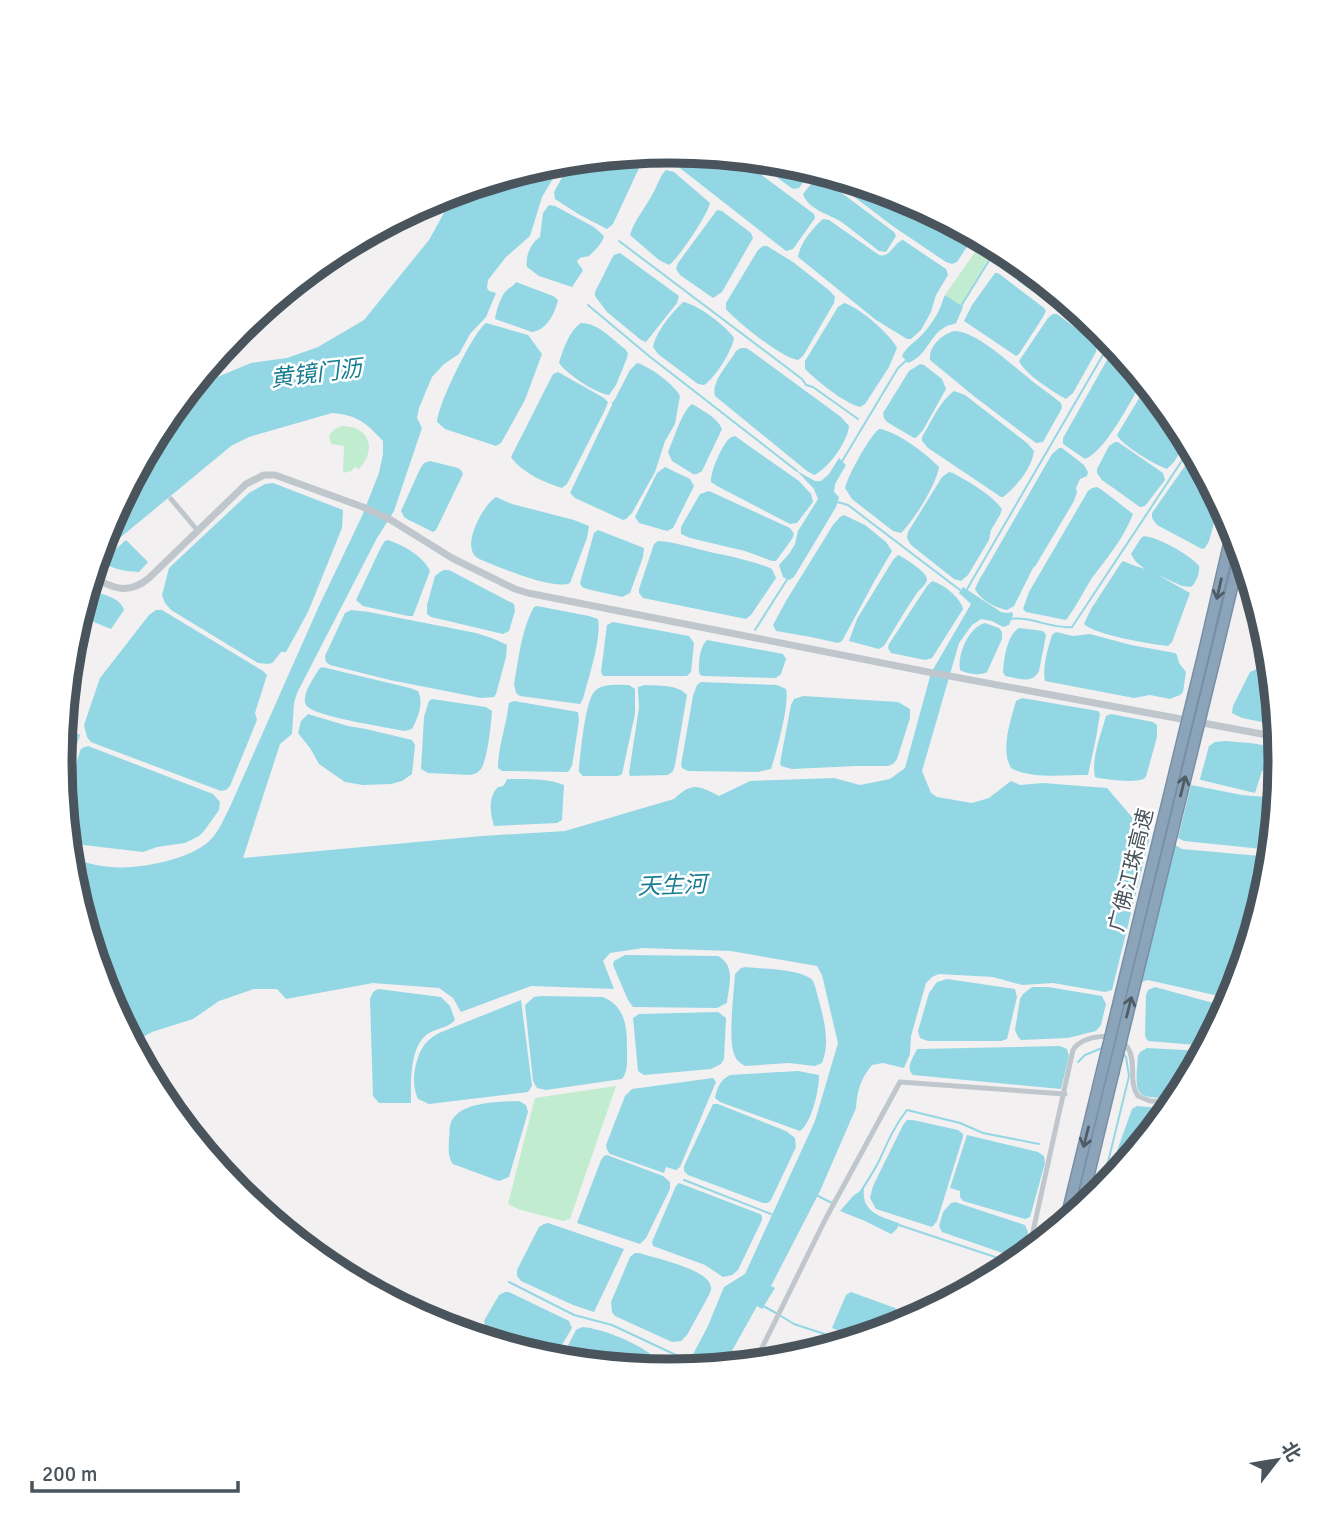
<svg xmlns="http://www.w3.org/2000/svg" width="1340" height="1523" font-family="Signika,'Noto Sans SC',sans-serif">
<rect width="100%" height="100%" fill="#f2f0f0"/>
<!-- green -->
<g fill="#c2ecd0">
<polygon points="980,245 992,253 960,306 945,295"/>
<path d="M342,426C370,426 377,450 359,469L355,467L351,471L343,473L344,446L331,444L329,435L335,429Z"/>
<polygon points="616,1086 570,1219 563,1221 518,1209 508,1204 535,1098"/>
</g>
<!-- water -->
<g fill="#93d7e5">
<polygon points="680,152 739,158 814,214 815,218 793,249 786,251 676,165 675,159"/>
<polygon points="646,153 613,224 607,229 580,215 555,199 554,192 571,161"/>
<polygon points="758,160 789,163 812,170 799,188 793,189 760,165"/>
<path d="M563,162L542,197L530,236L506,257L488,280L487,288L489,291L496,293L486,317L470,334L459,354L444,364L432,377L419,408L417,418L422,428L394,511L377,538L297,693L294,703L292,734L280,744L243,858L482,836L565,831L674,799C692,782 698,785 719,796L750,781L834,778L860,785L890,779L905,768L931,673L971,604L959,593L963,587L1001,612L1008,613L1012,612L1013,615L1009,625L1003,627L992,621L981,619L972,625L959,643L922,771L931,793L937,797L972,803L989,798L1011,781L1020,785L1043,783L1107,788L1137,823L1182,849L1271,857L1269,881L1232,999L1148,980L1105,992L1053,983L1022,985L993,977L939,974L932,977L926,983L911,1036L910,1054L904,1068L883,1063L872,1065C861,1078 857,1091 856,1108L820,1191L771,1286L775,1288L762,1309L757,1306L723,1367L684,1371L707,1328L724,1287L745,1274L815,1121L838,1043L822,975L817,966L731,951L643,948L610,953L603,961L614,989L531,986L461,1012L453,998L439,988L373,983L286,999L277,989H254L219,1001L193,1019L152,1032L143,1037L140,1046L146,1070L106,995L71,880L69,857C82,862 97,866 111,867C138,870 196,859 213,837C220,829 224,818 229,809L319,606L362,516L379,473L383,454V441C366,423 358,415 332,413L249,437L231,446L98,556L106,527L163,422L180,401L215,378L251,363L287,358L318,347L364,320L429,240L456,191L551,163Z"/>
<path d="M666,170L674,172L710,203C708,214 679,258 669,265L659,260L630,235C634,221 645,208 652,195C657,187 659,177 666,170Z"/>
<path d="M815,179L824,181L839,191L894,232L896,236L886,252L879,251C867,242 855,232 843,223C830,214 808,210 803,194Z"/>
<polygon points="849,181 904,198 973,235 972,239 957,262 952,264 946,262 894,227 849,193 846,187"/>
<path d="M549,205L555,206L594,227L604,236C602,244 595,250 589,256C584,258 580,255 577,262L583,270L582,272L572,287L539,276L527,267C525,256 531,243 540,237L543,213Z"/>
<polygon points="717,210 722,211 751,233 753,238 722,292 713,298 680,275 676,269 678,263"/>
<path d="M823,219L829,220L879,255C891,258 893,243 903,240L946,269L948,275L936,295L931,312L921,330L911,339H907L876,320L798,257C800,243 812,229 823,219Z"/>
<path d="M763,246H767L793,262L830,291L835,297L834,303L803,356L798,360C783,359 737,322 726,309V303L758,250Z"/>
<polygon points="1004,251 1078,311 1074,316 1067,317 998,266 997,263"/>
<polygon points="620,253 679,296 677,303 646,342 641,340 607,312 595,296 595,292 612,258 614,255"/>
<polygon points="995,273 998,273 1044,308 1046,311 1043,317 1019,354 1016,356 964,321 972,305"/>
<path d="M516,282L553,296L558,300C555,313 547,330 532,332L495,319C496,311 501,295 507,290C510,287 514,286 516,282Z"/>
<path d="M945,295L963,307L956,323C952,325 948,325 945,327C928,337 928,355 908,363L902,356C906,347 915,342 922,335C929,327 937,316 941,306C942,302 943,299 945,295Z"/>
<path d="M683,302C697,304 726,326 734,338C732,351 715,378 704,385L698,384L658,354L653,347C656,331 672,313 683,302Z"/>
<path d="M844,303C859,307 890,334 897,348L889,367L865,404L860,407C844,403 817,381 805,369V361L838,307Z"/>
<path d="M1053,314H1057L1092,340L1097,346L1096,352L1073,393L1066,399C1053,392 1025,374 1019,361L1048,318Z"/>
<path d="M486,323L528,335L542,354L525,400L501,443L496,446L445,429L437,422C437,406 473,332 486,323Z"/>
<path d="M581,323C598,323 612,339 625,349L628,353L627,358L616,385L609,395C595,393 568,375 559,363C563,350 569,331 581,323Z"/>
<path d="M954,331C976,331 1008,362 1025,375C1036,385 1049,393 1061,403L1062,408L1043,442L1036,443L975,397L930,360C929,346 941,335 954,331Z"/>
<path d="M1115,346L1143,380C1131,400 1106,451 1085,459L1063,444V438Z"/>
<path d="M741,348H746L751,351L841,417L849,426C848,441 828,469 814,475L807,471L715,396C711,381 729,364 736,351Z"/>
<path d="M637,363C649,366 675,385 680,396L675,424L665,441L655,472L632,513L626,519L623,520L575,498L570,493L612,405V402L614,401L630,370Z"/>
<polygon points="920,364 924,365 942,379 946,389 923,430 917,437 914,438 887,422 884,418 883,413 909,371"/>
<path d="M558,372L604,398L608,402L605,410L567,484L562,488C545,483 521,472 511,457L553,374Z"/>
<path d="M1147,385L1178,423L1187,441L1174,462L1167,469C1155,465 1123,446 1117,435Z"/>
<path d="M954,391L965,395L1027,443L1034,451C1032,468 1016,487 1003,497H1001L928,448L922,441V437C931,422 940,401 954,391Z"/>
<path d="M692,404C702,410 718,418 722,429L702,471L697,474H693L672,461L668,452C674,439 682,411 692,404Z"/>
<path d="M879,429C897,431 926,454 939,467C936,485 915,519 901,533L893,531L852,499L845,488C848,475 869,437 879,429Z"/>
<path d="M735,436L799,481L811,494L813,502L797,523L790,524L717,486L711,482C710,473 722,444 730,438C731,437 733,437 735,436Z"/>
<polygon points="1115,442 1118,442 1163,473 1165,480 1145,506 1140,507 1102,480 1097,473 1097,469 1109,446"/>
<path d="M1059,448H1062L1084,465L1088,472L1087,476L1080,479L1076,488L1077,492L1074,501L1036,565L1033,568L1014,606L1007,610C996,608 980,600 975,589L980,578L984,572L1052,454Z"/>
<polygon points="1194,453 1220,502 1209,541 1205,548 1202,549 1157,525 1152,518 1152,513"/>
<polygon points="839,458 846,465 835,484 834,492 839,497 836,507 794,577 789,580 783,577 779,565 789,554 795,544 798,531 818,499 814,489 797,471 815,481 821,481 829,474"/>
<polygon points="430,461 458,468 461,470 463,474 436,530 433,532 407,519 404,517 401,511 420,469 424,463"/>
<polygon points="665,467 690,479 694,486 673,528 667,531 639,523 635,517 657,473"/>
<path d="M949,472L953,473C970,483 990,493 1002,509L1000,515L991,530L989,540L968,575L961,581L954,579L911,545L907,538L908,532L942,477Z"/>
<path d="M273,483L343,510L342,528L308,612L286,652H281C271,664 275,665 258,663L171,610L165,603L162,595L169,568L249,493L265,484Z"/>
<path d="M1097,487L1102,490L1133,514C1124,538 1107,558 1092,578C1083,592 1076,607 1066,620L1026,612L1023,609L1029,592L1088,491L1092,488Z"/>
<polygon points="709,491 790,528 794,534 792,539 776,561 772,561 745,551 690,538 681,534 681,527 700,494"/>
<path d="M496,497L512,504L574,520L589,526L587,538L570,583C554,591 497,566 479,559C475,556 473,555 472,550C467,537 484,504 496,497Z"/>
<polygon points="844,515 865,525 886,542 892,551 875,580 842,641 838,643 811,637 776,631 773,625 786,601 833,525 840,517"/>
<polygon points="598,530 644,548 643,557 630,593 622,597 587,589 582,587 580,583 594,533"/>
<path d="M1144,536C1158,537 1190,555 1199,566C1200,573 1196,583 1191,587L1182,586L1158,575L1190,593L1172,642L1168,646C1150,644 1095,635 1084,624L1091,609L1121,563L1123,561C1130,564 1138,567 1145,569L1136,562L1131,554L1141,538Z"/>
<path d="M126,540L148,562L139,572C125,571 113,570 102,561Z"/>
<path d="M388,540C403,545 423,556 430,571L413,616H408L363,606L356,600L381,547L385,541Z"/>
<path d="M658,541C674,542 686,546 702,550C726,556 749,559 772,569L776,578L751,615L746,619L643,598L639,593V589L654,544Z"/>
<path d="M898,555C903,557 927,572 927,579C927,584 920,589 917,593C905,610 895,628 884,646L879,649L849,641L857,619L893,560Z"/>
<polygon points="444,570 449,570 514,604 515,611 509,631 503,634 431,617 427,614 427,605 435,576 440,572"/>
<path d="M932,581C943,584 960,597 963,609L932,658L925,660L891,653L888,648L889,644L927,586Z"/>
<path d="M93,591C104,595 121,598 124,610L111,629L79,616Z"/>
<path d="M537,606L589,616L598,619C602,637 588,680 583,699L580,704L520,696L516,693L514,684C519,659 521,630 534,607Z"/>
<polygon points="156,610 162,610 263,671 267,675 255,713 257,720 230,786 226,790 221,791 96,744 91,742 87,737 84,725 100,678 149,615"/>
<path d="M351,610L369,612L476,633C486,636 498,640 507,645L506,657L496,694L494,697L481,698L390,680L330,665L326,662L325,656L345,613Z"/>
<polygon points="613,622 689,636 694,643 691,672 687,676 603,676 601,672 607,625"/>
<path d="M985,623L999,628L1002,632V639L987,672C980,676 967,674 960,670C957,654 969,627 985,623Z"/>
<path d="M1019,628L1043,631L1046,635L1039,671C1032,685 1018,678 1005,676L1003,672C1004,658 1007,635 1019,628Z"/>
<path d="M1056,632L1073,636L1090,634L1131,645L1175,653L1177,655L1179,663L1186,672L1183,692L1180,695L1170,699L1150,695L1134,698L1045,681C1042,668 1048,648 1052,635Z"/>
<path d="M707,640L778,653L783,654L786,659L781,674L776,678L703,676L700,675C697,666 700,646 707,640Z"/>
<path d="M322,667L410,688L418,691C424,703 418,718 412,729L405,731C390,728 311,716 306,705C301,695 314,678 319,669Z"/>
<polygon points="1257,669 1272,671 1277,725 1242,718 1232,713 1233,706 1250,672"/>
<path d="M701,682L777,685L786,689C790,703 776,753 771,769L758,772L688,771L682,768L681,765L693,696L697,685Z"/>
<path d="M629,685L635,689V714L622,774L618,776H583L579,772V767C581,752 585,698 596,690C604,683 619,685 629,685Z"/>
<path d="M645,685C659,686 677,684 687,695L675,765L673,771L668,775L630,776L629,773L639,708L638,690V687Z"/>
<polygon points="803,696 898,702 910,709 910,718 897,759 893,764 888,766 856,766 792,769 781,766 780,763 791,705 794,699"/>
<path d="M1022,698L1098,711L1100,714L1096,738L1088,775C1066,775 1029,779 1011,768C1000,749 1011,720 1016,701Z"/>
<path d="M432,699L486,707L492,711C491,724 488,758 481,769C477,774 476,773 471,775L428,773L421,769L424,717L429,701Z"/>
<path d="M514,701L578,712L579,721L572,766L568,772L502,771L498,768C498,750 504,732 507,715C508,711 508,707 509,703Z"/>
<polygon points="308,714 348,726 366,729 412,740 415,745 412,774 402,781 391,784 363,785 345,782 319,764 310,748 298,733 301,721"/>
<path d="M1111,714L1153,722L1157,725V737L1147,773C1147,774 1146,776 1145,778C1138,784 1107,779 1098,778L1095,777C1091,758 1101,735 1106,716Z"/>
<polygon points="63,726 80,735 62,791 60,761"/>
<path d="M1226,741C1242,743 1262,742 1276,750L1271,770L1262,771L1255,793L1201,780L1200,779L1209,746L1215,742Z"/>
<polygon points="88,746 213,794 220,802 219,810 204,831 199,836 185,843 157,847 143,852 75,844 67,841 64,804 80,751 82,748"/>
<path d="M507,779C526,779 547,778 564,785L562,820L557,823L494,826C490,813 488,797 498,787C504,787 505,784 507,779Z"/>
<polygon points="1191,785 1242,795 1277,798 1272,850 1184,841 1178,838"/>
<path d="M625,955L718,956C736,966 729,985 727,1003L717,1008L633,1007L628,1000L613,965L614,961Z"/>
<path d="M746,967C763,969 793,969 808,977C813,979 813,981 815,986C821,1010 832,1039 822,1063L815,1066L789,1063L745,1066C740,1063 736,1060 734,1054C728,1037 734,993 735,974L741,968Z"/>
<polygon points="947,979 1015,989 1017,997 1007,1039 1001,1041 928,1041 920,1038 918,1031 929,993 937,982"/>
<polygon points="1032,987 1048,987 1102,996 1106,1004 1101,1025 1096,1031 1068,1038 1021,1040 1018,1037 1015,1030 1020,999 1023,994"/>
<polygon points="1155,987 1228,1007 1207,1046 1148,1041 1145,1036 1146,995 1148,990"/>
<path d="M378,989L441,997L450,1006L455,1020C448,1028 441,1027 431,1032C409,1042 411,1083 411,1103H379L373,1096L370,999L373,992Z"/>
<path d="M541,996L603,997C627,1007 627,1030 627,1051C627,1062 628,1071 622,1079L546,1090L537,1088L533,1081L525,1005L534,997Z"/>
<path d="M521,1000L532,1086L528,1092L429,1104L418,1099C410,1083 415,1057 425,1044C429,1039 434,1036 439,1033Z"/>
<polygon points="718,1012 726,1018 724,1059 721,1064 711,1069 644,1075 638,1071 633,1018 639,1014"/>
<path d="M1060,1046L1067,1049L1069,1056L1061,1089L913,1075C905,1068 913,1058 917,1049Z"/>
<path d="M1147,1048L1204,1051L1178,1099C1136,1097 1134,1100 1138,1056L1140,1052Z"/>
<path d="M798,1071L819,1075C819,1090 812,1122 800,1131L720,1102L715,1098C717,1088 720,1080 730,1075Z"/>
<polygon points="713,1078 716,1082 680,1167 676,1170 666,1167 664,1173 610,1154 607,1150 606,1145 625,1096 632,1089"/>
<path d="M519,1101L526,1105L528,1112L509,1177L499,1181L453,1164C447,1156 449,1147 449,1137C450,1133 449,1129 450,1126C455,1101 500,1102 519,1101Z"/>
<polygon points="713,1104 718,1104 786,1131 795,1138 796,1147 771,1200 768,1203 763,1203 688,1175 684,1171 684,1166"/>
<polygon points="1137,1106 1171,1109 1127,1163 1118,1157 1117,1151 1132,1109"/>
<polygon points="907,1120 913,1120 958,1130 963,1134 963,1137 937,1221 932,1227 876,1209 870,1198 873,1186 903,1125"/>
<polygon points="967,1135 1038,1152 1044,1156 1045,1163 1030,1217 1025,1219 963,1201 960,1197 960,1191 950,1188"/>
<polygon points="607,1155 663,1176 670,1182 670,1189 646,1238 640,1244 577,1223 601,1160 604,1156"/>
<polygon points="679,1183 760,1214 762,1216 762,1220 738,1270 732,1275 723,1277 705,1265 653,1246 652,1242 676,1186"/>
<path d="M864,1189C861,1212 881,1217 899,1223C898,1229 895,1231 891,1234L865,1221L840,1211L854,1195Z"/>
<polygon points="955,1202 1025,1225 1028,1232 1023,1255 1017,1258 942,1232 939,1226 943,1212 951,1203"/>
<polygon points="548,1223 624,1249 594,1312 573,1305 521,1281 517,1276 517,1270 539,1227 544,1224"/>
<path d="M635,1253H639C655,1258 705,1269 710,1284C712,1289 711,1290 709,1295L687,1335L681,1341L672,1342L615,1316L612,1312L611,1302L630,1257Z"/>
<polygon points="505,1292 509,1292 569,1321 572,1328 554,1358 551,1360 539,1357 487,1331 484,1321 499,1295"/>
<polygon points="851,1292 895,1308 901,1316 899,1327 859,1339 832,1328 846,1295"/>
<path d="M582,1327C603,1328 659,1350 666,1372L560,1361L576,1330Z"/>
</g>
<!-- pier -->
<polygon fill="#f2f0f0" points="1152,828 1176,842 1141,985 1111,994"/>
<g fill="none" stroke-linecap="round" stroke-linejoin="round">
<!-- stream -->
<g stroke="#93d7e5" stroke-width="2">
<polyline points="619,241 802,379 806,385 813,387 858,419"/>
<polyline points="588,305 649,356 797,471"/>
<polyline points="961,306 993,254"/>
<polyline points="841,463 898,368 908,359"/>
<polyline points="837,502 848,505 960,590"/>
<polyline points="966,591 1111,341"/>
<path d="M1010,619C1031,616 1051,629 1072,627L1191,447"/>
<polyline points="755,630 788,578"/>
<polyline points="1078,1062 1085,1055 1102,1048"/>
<polyline points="1107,1163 1122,1168"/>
<polyline points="684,1180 771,1214"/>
<path d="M860,1193C867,1181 875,1170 880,1159C888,1141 895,1125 907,1110L960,1123L983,1133L1039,1144"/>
<polyline points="1100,1195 1129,1076 1126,1057 1123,1054"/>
<polyline points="818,1196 832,1203"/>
<polyline points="899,1225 1016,1264"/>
<polyline points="509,1282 574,1315 612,1325 678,1356"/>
<polyline points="763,1306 776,1313"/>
<polyline points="781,1316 794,1324 849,1342"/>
<polyline points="683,1359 689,1361"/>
</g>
<!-- motorway casing -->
<g stroke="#778fa6" stroke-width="13">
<g id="motorway">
<polyline points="1204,652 1233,527"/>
<polyline points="1216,654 1241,550"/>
<polyline points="1080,1211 1113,1074"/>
<polyline points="1065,1223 1102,1071"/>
</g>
</g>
<!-- minor -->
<g stroke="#bfc7cd" stroke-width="5">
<polyline points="171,499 198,531"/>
<path d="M1028,1254L1073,1050C1083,1034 1117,1031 1128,1048C1137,1063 1128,1082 1138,1096L1150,1101L1176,1102"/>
<polyline points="754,1364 826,1218 900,1082 1065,1094"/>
</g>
<!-- tertiary -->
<path stroke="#bfc7cd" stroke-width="7" d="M91,576C113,589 129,595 149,578L246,484L264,475H275L363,507L391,520L452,558L515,589L528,593L928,672L1278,737"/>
<!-- motorway -->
<use href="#motorway" stroke="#8ca4ba" stroke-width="10"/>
<!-- motorway-bridge casing -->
<g stroke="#778fa6" stroke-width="13" stroke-linecap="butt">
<g id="motorway-bridge">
<polyline points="1102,1071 1204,652"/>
<polyline points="1113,1074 1216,654"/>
</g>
</g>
<!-- motorway-bridge -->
<use href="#motorway-bridge" stroke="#8ca4ba" stroke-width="10"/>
</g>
<!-- one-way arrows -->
<defs><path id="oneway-shaft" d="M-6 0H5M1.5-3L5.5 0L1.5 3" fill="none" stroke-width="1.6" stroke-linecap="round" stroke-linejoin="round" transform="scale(1.75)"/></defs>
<g stroke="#505c65">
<use href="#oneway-shaft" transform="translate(1219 589) rotate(103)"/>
<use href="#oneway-shaft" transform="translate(1183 786) rotate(-76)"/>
<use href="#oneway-shaft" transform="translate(1129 1007) rotate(-76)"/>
<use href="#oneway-shaft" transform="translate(1086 1137) rotate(104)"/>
</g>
<g text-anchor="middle" stroke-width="5" stroke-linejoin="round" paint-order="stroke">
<!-- street labels -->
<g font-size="21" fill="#49545c" stroke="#fff">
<text transform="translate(1131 870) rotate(-76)" y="7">广佛江珠高速</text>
</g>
<!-- water labels -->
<g font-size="23" font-style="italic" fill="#187d91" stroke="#fff">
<text transform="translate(316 373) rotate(-7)" y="8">黄镜门沥</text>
<text transform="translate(672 885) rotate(-2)" y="8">天生河</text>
</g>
</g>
<!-- crop -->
<path d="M0 0H1340V1523H0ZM72 761a598 598 0 1 1 1196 0a598 598 0 1 1-1196 0Z" fill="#fff" fill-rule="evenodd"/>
<path fill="none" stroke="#49545c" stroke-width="9" d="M72 761a598 598 0 1 1 1196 0a598 598 0 1 1-1196 0Z"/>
<!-- north arrow -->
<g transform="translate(1277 1460) rotate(59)" stroke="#ffffff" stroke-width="5" paint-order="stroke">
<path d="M0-5L12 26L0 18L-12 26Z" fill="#49545c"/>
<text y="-10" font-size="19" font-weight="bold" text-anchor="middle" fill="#49545c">北</text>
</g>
<!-- scale -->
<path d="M32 1481v10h206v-10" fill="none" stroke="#49545c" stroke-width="3.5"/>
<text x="42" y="1481" font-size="21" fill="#49545c" stroke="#ffffff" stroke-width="5" paint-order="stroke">200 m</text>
</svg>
